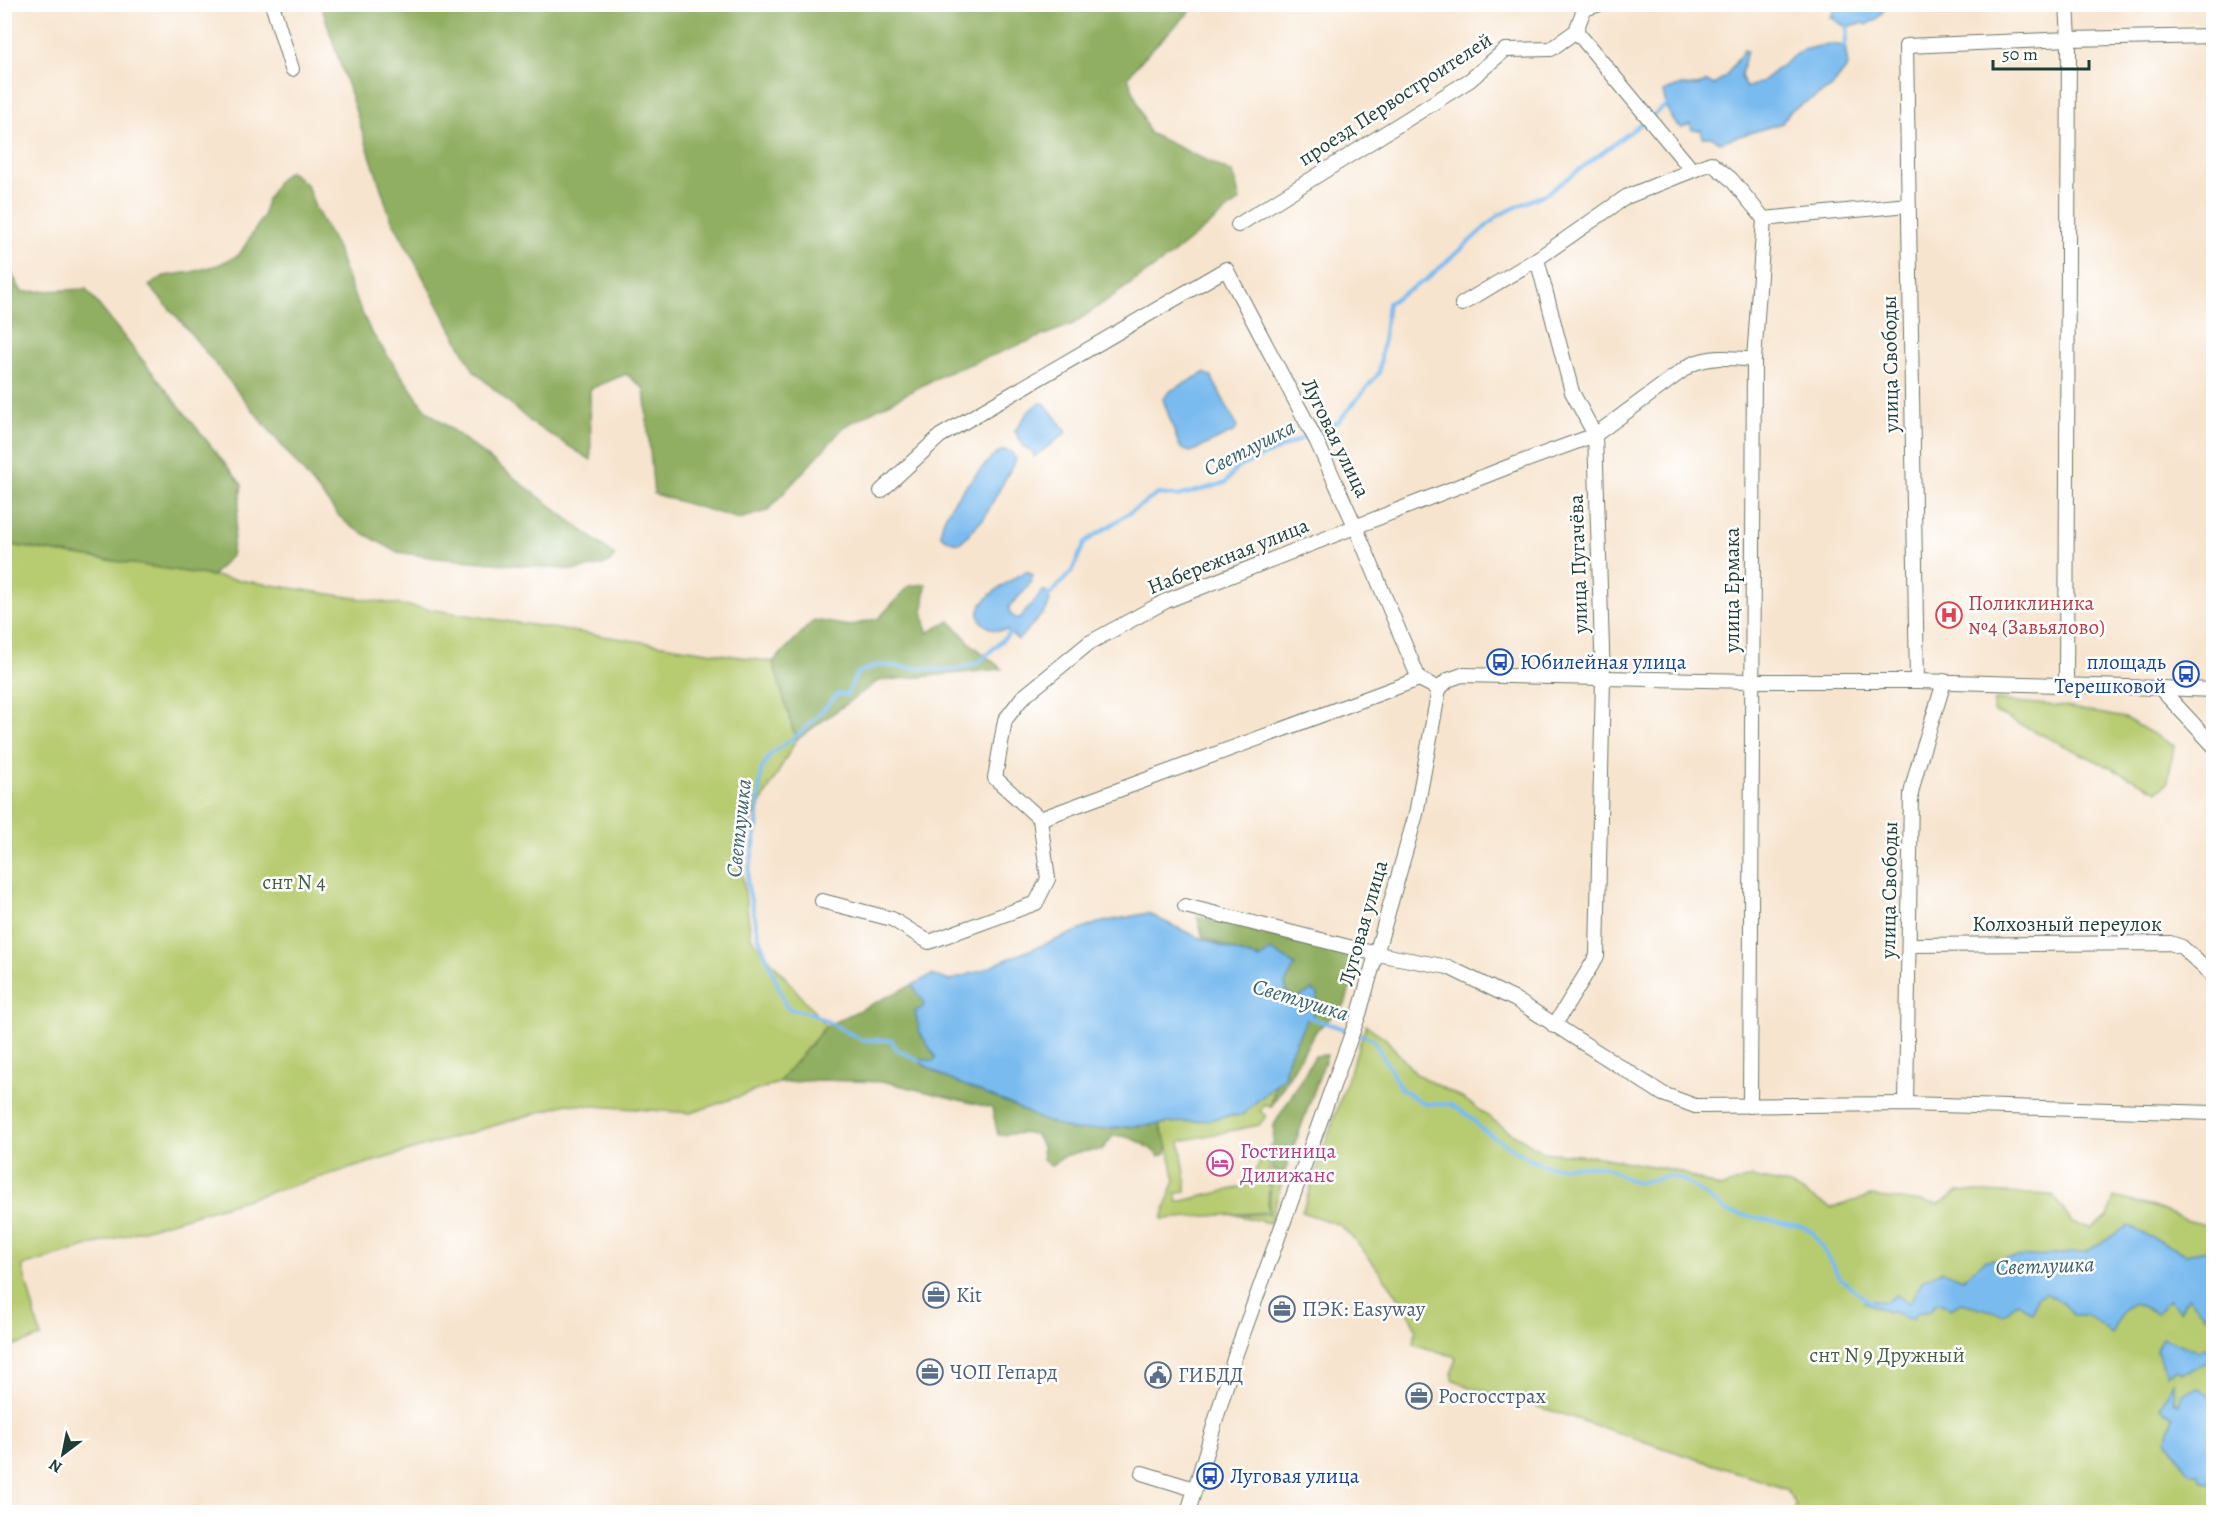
<svg xmlns="http://www.w3.org/2000/svg" width="2218" height="1517" font-family="Alegreya,serif">
<rect width="100%" height="100%" fill="#fff"/>
<filter id="ink" filterUnits="userSpaceOnUse"><feTurbulence type="fractalNoise" baseFrequency=".0167" numOctaves="2"/><feDisplacementMap in="SourceGraphic" scale="12" xChannelSelector="R" yChannelSelector="G"/><feConvolveMatrix kernelMatrix="1 2 1 2 8 2 1 2 1" color-interpolation-filters="sRGB"/></filter>
<filter id="wash" filterUnits="userSpaceOnUse"><feTurbulence type="fractalNoise" baseFrequency=".008" numOctaves="4" result="noise"/><feDisplacementMap in="SourceGraphic" scale="24" xChannelSelector="R" yChannelSelector="G"/><feGaussianBlur stdDeviation="1.35" result="paint"/><feColorMatrix in="noise" values="0 0 0 0 0 0 0 0 0 0 0 0 0 0 0 0 0 1.4 0 .05"/><feComposite in="paint" operator="in"/></filter>
<g filter="url(#wash)">
<rect width="100%" height="100%" fill="#f7e4ce"/>
<!-- green -->
<g fill="#b7cb6f" stroke="#6b8452" stroke-width="1.5">
<polygon points="4,544 773,662 796,740 738,844 751,937 826,1026 778,1083 691,1113 567,1104 22,1266 41,1337 5,1349"/>
<polygon points="1994,700 2060,706 2125,718 2174,746 2168,782 2158,791 1993,711"/>
<polygon points="1366,1025 1385,1038 1416,1074 1464,1099 1507,1130 1543,1152 1600,1157 1674,1170 1720,1188 1752,1177 1790,1185 1831,1208 1870,1196 1939,1204 1960,1191 2053,1195 2072,1223 2091,1228 2108,1217 2114,1197 2154,1207 2186,1220 2213,1227 2213,1512 1794,1512 1796,1505 1786,1489 1556,1412 1474,1389 1453,1379 1452,1372 1456,1357 1413,1344 1416,1330 1406,1307 1361,1247 1340,1225 1302,1212"/>
<polygon points="1275,1084 1271,1107 1265,1104 1260,1111 1266,1116 1259,1125 1180,1141 1186,1181 1186,1191 1175,1194 1178,1202 1246,1186 1270,1146 1268,1212 1162,1219 1175,1180 1167,1144 1159,1124 1242,1115"/>
<polygon points="1272,1168 1279,1172 1285,1171 1270,1223 1235,1215 1269,1214"/>
</g>
<!-- forest -->
<g fill="#91af62" stroke="#58764b" stroke-width="1.5">
<path d="M321,5H1196C1174,29 1147,50 1128,77L1149,133L1233,173L1240,200L1169,257L1073,324L942,375L845,426L767,511L739,519L654,494L644,389L626,374L590,389L591,460L533,424L474,371L390,216Z"/>
<polygon points="289,171 307,185 315,207 337,248 352,291 371,332 425,409 612,553 615,555 610,562 599,566 574,570 437,558 397,552 350,526 339,516 178,318 149,286 164,276 192,272 218,265 239,255 263,217 267,200 277,182"/>
<polygon points="4,261 22,292 86,289 242,485 231,556 212,576 5,544"/>
<polygon points="926,584 923,610 927,633 950,621 970,643 1002,669 878,681 796,740 773,662 814,620 849,626 879,618 909,586"/>
<polygon points="1197,916 1359,959 1345,1004 1316,1031 1271,1107 1275,1084 1284,1077 1287,1060 1306,1020 1312,1018 1312,990 1297,999 1287,992 1285,984 1294,964 1242,954 1203,937"/>
<path d="M912,985L924,1002L920,1033L936,1058L934,1061L946,1078L1010,1104L1040,1119L1074,1131L1159,1124L1168,1146L1165,1154L1159,1156C1148,1145 1129,1134 1113,1136L1102,1150L1079,1152L1065,1156L1051,1166L1043,1160L1042,1146L1035,1134L1025,1133L998,1135L992,1108L886,1082L819,1080L778,1083L826,1026Z"/>
<polygon points="1327,1055 1285,1171 1279,1172 1272,1168 1274,1125 1315,1056"/>
</g>
<!-- water -->
<g fill="#7abbef" stroke="#4c7c92" stroke-width="1.5">
<polygon points="1845,4 1888,4 1888,5 1877,19 1866,25 1862,23 1846,27 1833,19 1834,16 1830,17 1835,10"/>
<path d="M1828,44L1845,46L1848,66L1831,88L1790,111L1782,123L1720,142L1711,137H1703L1701,130H1692L1690,124L1681,128C1669,120 1666,105 1663,92L1681,85L1698,86L1707,81L1714,85L1726,76L1744,50L1747,51L1741,75L1746,88L1761,82L1800,51Z"/>
<polygon points="1204,373 1211,376 1237,426 1235,431 1191,452 1182,449 1179,445 1163,399 1170,391"/>
<polygon points="1040,403 1045,404 1067,432 1034,457 1033,452 1024,447 1015,431 1029,411"/>
<path d="M1005,450L1011,452L1016,459L984,518L960,543C952,543 947,540 941,535C939,510 976,476 992,457L1001,451Z"/>
<path d="M1025,572H1029L1033,575C1030,589 1018,596 1009,607C1009,614 1013,619 1020,618L1043,591H1046L1050,600L1047,609L1018,640L1007,630C997,631 993,631 985,625C961,606 1012,580 1025,572Z"/>
<path d="M1148,913C1180,931 1225,949 1260,959L1271,950L1295,965L1285,984L1287,993L1297,999L1312,990L1318,994L1312,1018L1306,1020L1287,1060L1284,1077L1242,1115L1226,1116L1208,1120L1075,1131L1040,1119L1010,1104L946,1078L913,1058L934,1061L936,1058L920,1033L915,1012L923,1007L924,1002L912,985L932,975L950,981C967,973 985,972 1000,962L1098,923Z"/>
<polygon points="2128,1226 2186,1254 2213,1249 2213,1304 2204,1316 2189,1297 2179,1311 2169,1300 2157,1313 2134,1303 2124,1309 2112,1334 2088,1315 2073,1315 2064,1304 2045,1293 2037,1297 2033,1313 2018,1303 2003,1314 1962,1303 1950,1309 1940,1303 1935,1304 1930,1311 1916,1313 1913,1319 1905,1318 1894,1312 1888,1312 1864,1302 1866,1299 1886,1302 1896,1295 1909,1303 1924,1279 1942,1271 1963,1279 1985,1260 2086,1252"/>
<polygon points="2162,1338 2199,1351 2213,1344 2213,1361 2182,1373 2176,1370 2167,1374 2156,1349"/>
<polygon points="2173,1382 2174,1401 2179,1404 2182,1393 2198,1388 2213,1398 2213,1485 2202,1481 2199,1474 2189,1473 2167,1439 2173,1416 2160,1408"/>
</g>
<g fill="none" stroke-linecap="round" stroke-linejoin="round">
<!-- stream -->
<g stroke="#7abbef" stroke-width="4">
<polyline points="1841,49 1845,46 1848,23"/>
<polyline points="1047,598 1072,571 1085,542 1158,494 1178,496 1225,483 1237,468 1338,422 1379,373 1388,303 1427,279 1499,215 1549,192 1668,104"/>
<polyline points="1308,1017 1350,1031"/>
<polyline points="1357,1033 1373,1039 1401,1089 1425,1104 1450,1104 1472,1118 1480,1128 1532,1161 1551,1167 1602,1166 1636,1183 1670,1176 1685,1181 1728,1212 1804,1227 1813,1233 1840,1278 1866,1299 1870,1300"/>
<polyline points="919,1061 895,1048 892,1040 862,1040 813,1014 787,1008 759,938 747,882 757,828 761,770 770,755 803,731 838,694 847,695 857,673 879,665 950,671 978,663 1013,630"/>
</g>
</g>
</g>
<g filter="url(#ink)">
<g fill="none" stroke-linecap="round" stroke-linejoin="round">
<!-- minor casing -->
<g stroke="#6b776a" stroke-width="16">
<g id="minor">
<polyline points="272,4 292,69"/>
<polyline points="1576,31 1692,170"/>
<polyline points="1238,225 1470,80 1505,50 1551,49 1576,31 1584,9 1600,4"/>
<polyline points="1537,259 1626,197 1711,163 1731,179 1764,219"/>
<polyline points="1462,304 1537,259 1572,392 1595,435 1603,679 1597,956 1554,1026"/>
<polyline points="881,491 940,436 1226,269 1317,442 1356,528 1419,679 1439,689"/>
<polyline points="1917,681 1906,46 2069,39 2214,36"/>
<polyline points="2066,684 2069,39 2067,4"/>
<polyline points="2160,688 2214,690"/>
<polyline points="1439,689 1448,680 1462,675 1752,681 1917,681 2160,688 2214,746"/>
<polyline points="1040,819 1419,679"/>
<path d="M822,901L892,919L929,942L1036,903L1048,879L1040,819L995,778L1005,720L1022,698L1089,643L1166,601L1513,465L1595,435L1690,365C1712,355 1732,358 1754,360"/>
<polyline points="1185,906 1377,954 1448,967 1516,1000 1663,1094 1695,1106 1906,1104 2214,1113"/>
<polyline points="1909,945 2170,943 2182,947 2214,977"/>
<path d="M1906,1104L1911,794C1919,755 1934,719 1944,681"/>
<polyline points="1750,1106 1754,360 1764,219 1908,205"/>
<polyline points="1142,1473 1194,1489"/>
<polyline points="1188,1512 1235,1356 1359,1014 1416,814 1439,689"/>
</g>
</g>
<!-- minor -->
<use href="#minor" stroke="#fff" stroke-width="14"/>
</g>
</g>
<!-- icons -->
<defs>
<g id="hospital-ring" transform="scale(1.35)"><circle r="9.5" fill="#fff" stroke="#e0444e" stroke-width="1.5"/><path d="M-5-5h3v3.5h4V-5h3V5h-3V1.5h-4V5h-3Z" fill="#e0444e"/></g>
<g id="bus-ring" transform="scale(1.35)"><circle r="9.5" fill="#fff" stroke="#1a4fb4" stroke-width="1.5"/><path d="M-5-6H5V4H4V6H2V4H-2V6H-4V4H-5ZM-3.5-4V0h7V-4ZM-3.5 1.2v1.5H-2V1.2ZM2 1.2v1.5H3.5V1.2Z" fill="#1a4fb4"/></g>
<g id="hotel-ring" transform="scale(1.35)"><circle r="9.5" fill="#fff" stroke="#d1479c" stroke-width="1.5"/><path d="M-6-4.5h1.5V1H6V5H4.5V3h-9V5H-6ZM-4 0a1.8 1.8 0 1 1 3.6 0ZM.5 0V-2.5h3Q6-2.5 6 0Z" fill="#d1479c"/></g>
<g id="office-ring" transform="scale(1.35)"><circle r="9.5" fill="#fff" stroke="#5c6f8a" stroke-width="1.5"/><path d="M-6-3h4V-5.5h4V-3h4V5H-6ZM-1-4.5V-3h2v-1.5ZM-6 0V1H6V0Z" fill="#5c6f8a"/></g>
<g id="civic-ring" transform="scale(1.35)"><circle r="9.5" fill="#fff" stroke="#5c6f8a" stroke-width="1.5"/><path d="M-.6-6.5H3V-4.5H.6V-3L4-1V1h2V6H-6V1h2V-1L-.6-3ZM-1.2 2.5V6h2.4V2.5Z" fill="#5c6f8a"/></g>
</defs>
<g fill-rule="evenodd">
<use href="#hospital-ring" x="1949" y="615"/>
<use href="#bus-ring" x="1500" y="662"/>
<use href="#bus-ring" x="2186" y="674"/>
<use href="#hotel-ring" x="1220" y="1163"/>
<use href="#office-ring" x="936" y="1295"/>
<use href="#office-ring" x="1282" y="1309"/>
<use href="#office-ring" x="930" y="1372"/>
<use href="#civic-ring" x="1158" y="1375"/>
<use href="#office-ring" x="1419" y="1396"/>
<use href="#bus-ring" x="1210" y="1476"/>
</g>
<g text-anchor="middle" stroke-width="5" stroke-linejoin="round" paint-order="stroke">
<!-- street labels -->
<g font-size="21" fill="#1f3d34" stroke="#fff">
<text transform="translate(1395 99) rotate(-33)" y="7">проезд Первостроителей</text>
<text transform="translate(1890 364) rotate(-91)" y="7">улица Свободы</text>
<text transform="translate(1336 438) rotate(64)" y="7">Луговая улица</text>
<text transform="translate(1228 556) rotate(-22)" y="7">Набережная улица</text>
<text transform="translate(1578 564) rotate(-92)" y="7">улица Пугачёва</text>
<text transform="translate(1732 590) rotate(-90)" y="7">улица Ермака</text>
<text transform="translate(1889 890) rotate(-89)" y="7">улица Свободы</text>
<text transform="translate(1363 923) rotate(-74)" y="7">Луговая улица</text>
<text x="2067" y="931">Колхозный переулок</text>
</g>
<!-- health labels -->
<g font-size="21" fill="#be3a42" stroke="#fff" text-anchor="start">
<text x="1968" y="610">Поликлиника<tspan x="1968" dy="24">№4 (Завьялово)</tspan></text>
</g>
<!-- transit labels -->
<g font-size="21" fill="#164399" stroke="#fff" text-anchor="start">
<text x="1520" y="669">Юбилейная улица</text>
<text x="2166" y="669" text-anchor="end">площадь<tspan x="2166" dy="24">Терешковой</tspan></text>
<text x="1230" y="1483">Луговая улица</text>
</g>
<!-- park labels -->
<g font-size="21" fill="#456043" stroke="#fff">
<text x="294" y="889">снт N 4</text>
<text x="1887" y="1362">снт N 9 Дружный</text>
</g>
<!-- hotel labels -->
<g font-size="21" fill="#b23c85" stroke="#fff" text-anchor="start">
<text x="1240" y="1158">Гостиница<tspan x="1240" dy="24">Дилижанс</tspan></text>
</g>
<!-- service labels -->
<g font-size="21" fill="#4e5e75" stroke="#fff" text-anchor="start">
<text x="956" y="1302">Kit</text>
<text x="1302" y="1316">ПЭК: Easyway</text>
<text x="950" y="1379">ЧОП Гепард</text>
<text x="1178" y="1382">ГИБДД</text>
<text x="1438" y="1403">Росгосстрах</text>
</g>
<!-- water labels -->
<g font-size="22" font-style="italic" fill="#3a636c" stroke="#fff">
<text transform="translate(1249 447) rotate(-27)" y="8">Светлушка</text>
<text transform="translate(738 828) rotate(-84)" y="8">Светлушка</text>
<text transform="translate(1301 999) rotate(17)" y="8">Светлушка</text>
<text transform="translate(2045 1265) rotate(-2)" y="8">Светлушка</text>
</g>
</g>
<!-- margin -->
<rect width="2218" height="1517" fill="none" stroke="#fff" stroke-width="24"/>
<!-- north arrow -->
<g transform="translate(63 1454) rotate(212)" stroke="#ffffff" stroke-width="4.5" paint-order="stroke">
<path d="M0-4.5L10 22L0 15L-10 22Z" fill="#1f3d34"/>
<text y="-9" font-size="16" font-weight="bold" text-anchor="middle" fill="#1f3d34">N</text>
</g>
<!-- scale -->
<path d="M1993 60v9h96v-9" fill="none" stroke="#1f3d34" stroke-width="3"/>
<text x="2002" y="60" font-size="18" fill="#1f3d34" stroke="#ffffff" stroke-width="4.5" paint-order="stroke">50 m</text>
</svg>
